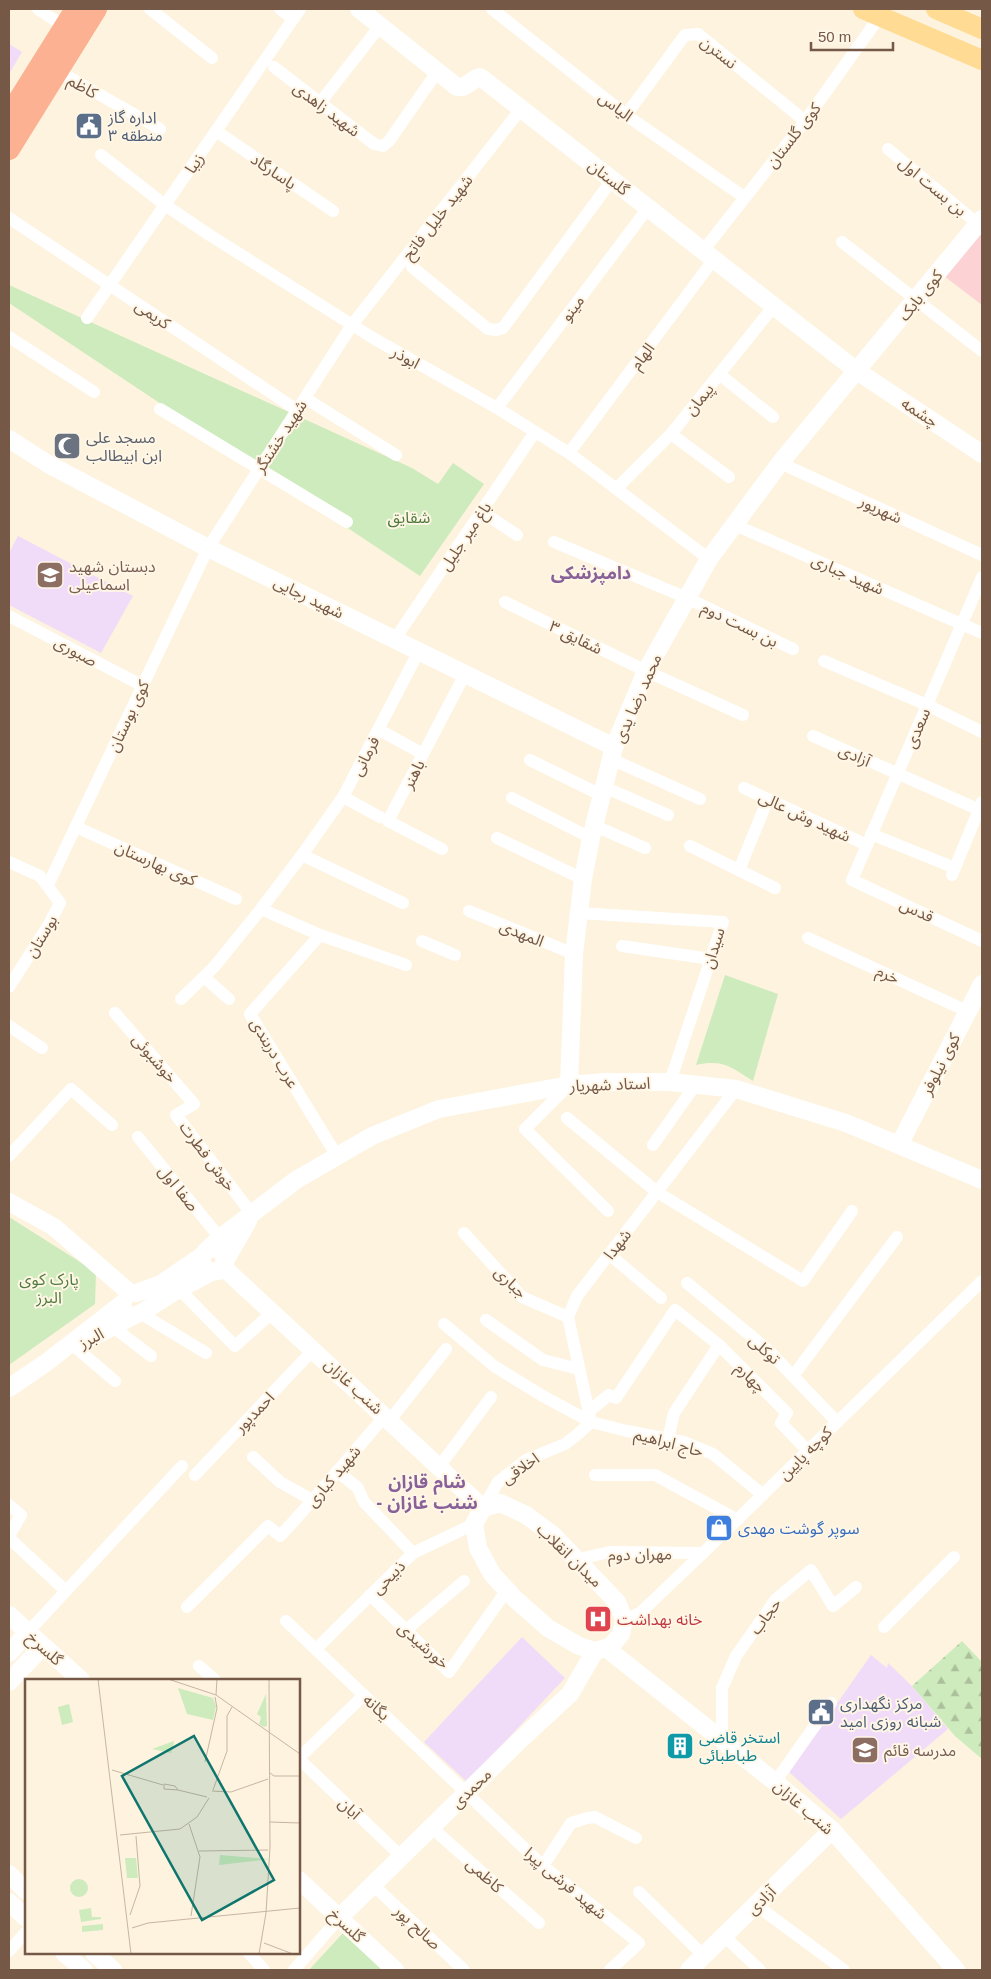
<svg xmlns="http://www.w3.org/2000/svg" width="991" height="1979" font-family="Arial,'Noto Sans Arabic',sans-serif">
<defs>
<pattern id="forest-firs" width="22" height="20" patternUnits="userSpaceOnUse" patternTransform="scale(1.25)"><rect width="22" height="20" fill="#ceebbd"/><path d="M5 1l3.5 6h-7zM16 11l3.5 6h-7z" fill="#acc19b"/></pattern>
</defs>
<rect width="100%" height="100%" fill="#fdf3df"/>
<!-- education -->
<g fill="#f0dcf9">
<polygon points="9,44 22,52 9,74"/>
<polygon points="18,536 133,596 101,653 9,605 9,553"/>
<polygon points="522,1637 565,1678 467,1782 424,1742"/>
<polygon points="871,1655 887,1668 888,1663 912,1686 948,1729 841,1819 789,1772"/>
</g>
<!-- medical -->
<polygon fill="#fcd2d5" points="982,231 982,305 944,276"/>
<!-- forest -->
<polygon fill="url(#forest-firs)" points="962,1641 982,1662 982,1759 955,1736 912,1686"/>
<!-- park -->
<g fill="#ceebbd">
<polygon points="9,285 412,468 438,484 453,463 484,484 420,576 9,303"/>
<path d="M725,975L778,994L753,1081C731,1067 723,1059 696,1065Z"/>
<polygon points="9,1217 96,1272 95,1304 9,1365"/>
<polygon points="343,1933 383,1970 309,1970"/>
</g>
<g fill="none" stroke-linecap="round" stroke-linejoin="round">
<!-- street -->
<g stroke="#fff" stroke-width="12">
<polyline points="38,9 65,27"/>
<polyline points="150,9 212,58"/>
<polyline points="280,9 293,19"/>
<polyline points="492,9 626,115 744,197"/>
<polyline points="274,67 374,144 383,146 389,141 437,72"/>
<polyline points="58,71 160,129"/>
<polyline points="319,104 380,26"/>
<polyline points="626,115 685,35 698,34 805,121"/>
<polyline points="216,131 333,211"/>
<polyline points="888,149 978,224"/>
<polyline points="101,155 165,205 208,234 373,338 497,408 569,453 709,559"/>
<polyline points="9,218 297,410"/>
<polyline points="842,242 982,351"/>
<polyline points="703,251 805,121 880,16"/>
<polyline points="412,267 488,329 496,330 503,328 612,180"/>
<polyline points="87,318 300,9"/>
<polyline points="9,337 94,392"/>
<polyline points="719,374 773,417"/>
<polyline points="305,398 396,455"/>
<polyline points="497,408 648,208"/>
<polyline points="160,409 347,522"/>
<polyline points="671,434 729,477"/>
<polyline points="569,453 714,259"/>
<polyline points="780,463 982,555"/>
<polyline points="617,488 671,434 774,306"/>
<polyline points="481,511 517,535"/>
<polyline points="735,525 982,633"/>
<polyline points="554,542 687,598 793,649"/>
<polyline points="982,577 852,880 982,941"/>
<polyline points="505,602 646,671 743,715"/>
<polyline points="9,616 143,686"/>
<polyline points="395,639 535,432"/>
<polyline points="824,661 927,705 982,732"/>
<polyline points="385,733 423,754"/>
<polyline points="813,736 982,811"/>
<polyline points="611,759 700,799"/>
<polyline points="530,760 601,795"/>
<polyline points="604,787 668,815"/>
<polyline points="744,788 867,845"/>
<polyline points="343,797 380,817"/>
<polyline points="512,798 591,838"/>
<polyline points="593,825 645,848"/>
<polyline points="76,827 236,899"/>
<polyline points="871,834 955,868"/>
<polyline points="497,838 583,879"/>
<polyline points="690,846 775,888"/>
<polyline points="442,849 388,821 465,674"/>
<polyline points="302,855 403,903"/>
<polyline points="9,862 40,876 60,903 48,926 9,987"/>
<polyline points="739,870 768,799"/>
<polyline points="952,875 982,802"/>
<polyline points="48,885 208,548 352,325 521,109"/>
<polyline points="261,909 320,935 406,965"/>
<polyline points="469,911 574,954"/>
<polyline points="579,913 723,922 670,1082"/>
<polyline points="320,935 250,1014 337,1156"/>
<polyline points="808,938 967,1011"/>
<polyline points="422,941 455,955"/>
<polyline points="622,946 711,959"/>
<polyline points="204,977 229,999"/>
<polyline points="181,999 214,967 261,909 302,855 343,797 419,651"/>
<polyline points="115,1013 194,1104 176,1115 252,1214"/>
<polyline points="9,1026 42,1048"/>
<polyline points="569,1085 525,1129 608,1211"/>
<polyline points="567,1118 657,1192 803,1281 852,1211"/>
<polyline points="138,1137 220,1238"/>
<polyline points="653,1145 696,1084"/>
<polyline points="9,1156 71,1089 112,1125"/>
<polyline points="464,1233 522,1297 568,1317"/>
<polyline points="609,1254 661,1298"/>
<polyline points="687,1283 767,1349 837,1422"/>
<polyline points="179,1289 235,1346 273,1312"/>
<polyline points="140,1313 206,1353"/>
<polyline points="486,1320 543,1360 579,1369"/>
<polyline points="444,1324 494,1366 541,1395 591,1422 627,1431 684,1442 713,1454 763,1495"/>
<polyline points="113,1327 151,1356"/>
<polyline points="75,1347 115,1381"/>
<polyline points="793,1376 897,1237"/>
<polyline points="588,1412 609,1395 616,1398 675,1310 719,1345 787,1413 781,1423 808,1451"/>
<polyline points="390,1420 446,1349"/>
<polyline points="591,1422 568,1317 577,1296 736,1089"/>
<polyline points="668,1439 674,1413 719,1345"/>
<polyline points="253,1457 280,1482 314,1501"/>
<polyline points="439,1467 491,1397"/>
<polyline points="337,1471 358,1488 364,1502 413,1553"/>
<polyline points="195,1475 314,1349"/>
<polyline points="595,1475 655,1475 738,1520"/>
<polyline points="9,1505 21,1515 9,1536"/>
<polyline points="483,1508 498,1482 526,1460 565,1444 578,1434 591,1422"/>
<polyline points="9,1538 66,1591 28,1632"/>
<polyline points="578,1559 610,1552 703,1553"/>
<polyline points="66,1591 182,1466"/>
<polyline points="370,1595 449,1672 507,1590"/>
<path d="M187,1607L268,1526L280,1536C317,1497 350,1456 385,1416"/>
<polyline points="624,1620 640,1613 703,1553 982,1281"/>
<polyline points="286,1621 543,1866 639,1943 610,1970"/>
<polyline points="884,1627 954,1557"/>
<polyline points="406,1630 464,1581"/>
<polyline points="316,1649 413,1553 474,1524"/>
<polyline points="199,1666 215,1680"/>
<polyline points="722,1740 722,1688 736,1656 776,1599 811,1570 833,1606 856,1587"/>
<polyline points="299,1758 364,1695"/>
<polyline points="299,1759 401,1856"/>
<polyline points="775,1782 831,1703"/>
<polyline points="431,1827 539,1923"/>
<polyline points="543,1866 571,1823 587,1818 595,1817 636,1838"/>
<polyline points="373,1885 464,1970"/>
<polyline points="639,1892 704,1956"/>
<polyline points="756,1905 844,1970"/>
<polyline points="724,1936 760,1970"/>
<polyline points="9,1951 26,1932"/>
<polyline points="249,1953 264,1970"/>
<polyline points="294,1970 339,1918"/>
</g>
<!-- secondary -->
<g stroke="#fff" stroke-width="18">
<path d="M359,9L457,87C467,89 471,79 480,77L483,79L857,371L982,454"/>
<polyline points="9,439 48,464 208,548 614,747"/>
<polyline points="569,1085 574,954 583,879 591,838 614,747 646,671 709,559 780,463 982,219"/>
<polyline points="899,1145 982,984"/>
<polyline points="9,1202 54,1227 130,1293"/>
<polyline points="206,1251 212,1248 219,1249 223,1254 225,1261 223,1267 218,1271 211,1272 205,1269 202,1263 202,1256 206,1251 220,1238 296,1180 372,1136 439,1109 569,1085 605,1082 670,1082 736,1089 846,1123 982,1180"/>
<polyline points="225,1261 248,1221"/>
<polyline points="223,1267 483,1508"/>
<polyline points="136,1293 161,1284 202,1256"/>
<polyline points="141,1313 174,1292 211,1272"/>
<polyline points="91,1338 135,1315"/>
<polyline points="9,1388 47,1362 123,1303"/>
<polygon points="500,1503 526,1515 553,1535 617,1602 624,1620 621,1634 610,1647 595,1651 579,1646 548,1628 515,1599 492,1574 478,1548 474,1524 483,1508"/>
<polyline points="9,1615 81,1680"/>
<polyline points="606,1648 775,1782 832,1830 956,1970"/>
<polyline points="9,1653 28,1632"/>
<polyline points="9,1682 43,1646"/>
<polyline points="9,1874 26,1891"/>
<polyline points="299,1880 395,1970"/>
<polyline points="9,1902 26,1918"/>
<polyline points="339,1918 519,1741 570,1694 595,1651"/>
<polyline points="64,1953 84,1970"/>
<polyline points="94,1953 113,1970"/>
<polyline points="689,1970 832,1830"/>
</g>
<!-- primary -->
<g stroke="#ffdb94" stroke-width="20">
<polyline points="863,9 982,60"/>
<polyline points="936,9 982,29"/>
</g>
<!-- highway -->
<g stroke="#fbb192" stroke-width="22">
<polyline points="9,116 76,9"/>
<polyline points="9,149 96,9"/>
</g>
</g>
<!-- icons -->
<defs>
<g id="civic-square" transform="scale(1.4375)"><rect x="-9" y="-9" width="18" height="18" rx="4" fill="#5c6f8a" stroke="#fff6e6"/><path d="M-.6-6.5H3V-4.5H.6V-3L4-1V1h2V6H-6V1h2V-1L-.6-3ZM-1.2 2.5V6h2.4V2.5Z" fill="#fff"/></g>
<g id="mosque-square" transform="scale(1.4375)"><rect x="-9" y="-9" width="18" height="18" rx="4" fill="#6b7280" stroke="#fff6e6"/><path d="M3.5-4.9A6 6 0 1 0 3.5 4.9A5 5 0 1 1 3.5-4.9Z" fill="#fff"/></g>
<g id="school-square" transform="scale(1.4375)"><rect x="-9" y="-9" width="18" height="18" rx="4" fill="#8d6e63" stroke="#fff6e6"/><path d="M0-5L7-2L0 1L-7-2ZM-4 1L0 2.5L4 1V4Q0 6-4 4Z" fill="#fff"/></g>
<g id="shop-square" transform="scale(1.4375)"><rect x="-9" y="-9" width="18" height="18" rx="4" fill="#3f7fe0" stroke="#fff6e6"/><path d="M-5-2.5h2.3a2.7 3.5 0 0 1 5.4 0H5L5.5 6h-11ZM-1.5-2.5h3a1.5 2.3 0 0 0-3 0Z" fill="#fff"/></g>
<g id="hospital-square" transform="scale(1.4375)"><rect x="-9" y="-9" width="18" height="18" rx="4" fill="#e0444e" stroke="#fff6e6"/><path d="M-5-5h3v3.5h4V-5h3V5h-3V1.5h-4V5h-3Z" fill="#fff"/></g>
<g id="building-square" transform="scale(1.4375)"><rect x="-9" y="-9" width="18" height="18" rx="4" fill="#0f9aa8" stroke="#fff6e6"/><path d="M-4-6H4V6H1V3H-1V6H-4ZM-2.5-4.3h1.7v1.8h-1.7ZM.8-4.3h1.7v1.8H.8ZM-2.5-1h1.7V.8h-1.7ZM.8-1h1.7V.8H.8Z" fill="#fff"/></g>
</defs>
<g fill-rule="evenodd">
<use href="#civic-square" x="89" y="126"/>
<use href="#mosque-square" x="67" y="446"/>
<use href="#school-square" x="50" y="575"/>
<use href="#shop-square" x="719" y="1528"/>
<use href="#hospital-square" x="598" y="1619"/>
<use href="#civic-square" x="821" y="1712"/>
<use href="#building-square" x="680" y="1746"/>
<use href="#school-square" x="865" y="1750"/>
</g>
<g text-anchor="middle" stroke-width="4" stroke-linejoin="round" paint-order="stroke">
<!-- street labels -->
<g font-size="16" fill="#755846" stroke="#fff6e6">
<text transform="translate(719 52) rotate(39)" y="6">نسترن</text>
<text transform="translate(83 86) rotate(30)" y="6">کاظم</text>
<text transform="translate(616 106) rotate(37)" y="6">الیاس</text>
<text transform="translate(327 109) rotate(37)" y="6">شهید زاهدی</text>
<text transform="translate(793 135) rotate(-52)" y="6">کوی گلستان</text>
<text transform="translate(194 163) rotate(-56)" y="6">زیبا</text>
<text transform="translate(274 171) rotate(34)" y="6">پاسارگاد</text>
<text transform="translate(609 177) rotate(38)" y="6">گلستان</text>
<text transform="translate(933 186) rotate(40)" y="6">بن بست اول</text>
<text transform="translate(437 217) rotate(-52)" y="6">شهید خلیل فاتح</text>
<text transform="translate(920 295) rotate(-51)" y="6">کوی بابک</text>
<text transform="translate(572 308) rotate(-53)" y="6">مینو</text>
<text transform="translate(153 314) rotate(34)" y="6">کریمی</text>
<text transform="translate(642 356) rotate(-53)" y="6">الهام</text>
<text transform="translate(406 357) rotate(29)" y="6">ابوذر</text>
<text transform="translate(699 399) rotate(-51)" y="6">پیمان</text>
<text transform="translate(920 412) rotate(33)" y="6">چشمه</text>
<text transform="translate(280 436) rotate(-57)" y="6">شهید خشتگر</text>
<text transform="translate(881 509) rotate(25)" y="6">شهریور</text>
<text transform="translate(465 536) rotate(-56)" y="6">باغ میر جلیل</text>
<text transform="translate(848 574) rotate(24)" y="6">شهید جباری</text>
<text transform="translate(309 597) rotate(26)" y="6">شهید رجایی</text>
<text transform="translate(740 624) rotate(26)" y="6">بن بست دوم</text>
<text transform="translate(576 637) rotate(26)" y="6">شقایق ۳</text>
<text transform="translate(76 651) rotate(28)" y="6">صبوری</text>
<text transform="translate(637 698) rotate(-66)" y="6">محمد رضا یدی</text>
<text transform="translate(128 716) rotate(-65)" y="6">کوی بوستان</text>
<text transform="translate(917 728) rotate(-67)" y="6">سعدی</text>
<text transform="translate(855 755) rotate(24)" y="6">آزادی</text>
<text transform="translate(365 756) rotate(-62)" y="6">فرمانی</text>
<text transform="translate(413 774) rotate(-63)" y="6">باهنر</text>
<text transform="translate(805 816) rotate(25)" y="6">شهید وش عالی</text>
<text transform="translate(156 863) rotate(24)" y="6">کوی بهارستان</text>
<text transform="translate(917 910) rotate(25)" y="6">قدس</text>
<text transform="translate(522 933) rotate(22)" y="6">المهدی</text>
<text transform="translate(41 936) rotate(-59)" y="6">بوستان</text>
<text transform="translate(713 948) rotate(-73)" y="6">سیدان</text>
<text transform="translate(888 974) rotate(24)" y="6">خرم</text>
<text transform="translate(275 1053) rotate(59)" y="6">عرب دربندی</text>
<text transform="translate(155 1058) rotate(49)" y="6">خوشبوئی</text>
<text transform="translate(940 1064) rotate(-63)" y="6">کوی نیلوفر</text>
<text transform="translate(610 1084) rotate(-2)" y="6">استاد شهریار</text>
<text transform="translate(208 1156) rotate(53)" y="6">خوش فطرت</text>
<text transform="translate(179 1188) rotate(51)" y="6">صفا اول</text>
<text transform="translate(617 1244) rotate(-52)" y="6">شهدا</text>
<text transform="translate(511 1282) rotate(44)" y="6">جباری</text>
<text transform="translate(91 1338) rotate(-28)" y="6">البرز</text>
<text transform="translate(765 1349) rotate(42)" y="6">توکلی</text>
<text transform="translate(751 1377) rotate(44)" y="6">چهارم</text>
<text transform="translate(354 1386) rotate(43)" y="6">شنب غازان</text>
<text transform="translate(254 1412) rotate(-46)" y="6">احمدپور</text>
<text transform="translate(669 1442) rotate(15)" y="6">حاج ابراهیم</text>
<text transform="translate(805 1453) rotate(-45)" y="6">کوچه پایین</text>
<text transform="translate(520 1468) rotate(-35)" y="6">اخلاقی</text>
<text transform="translate(333 1476) rotate(-50)" y="6">شهید کباری</text>
<text transform="translate(640 1554) rotate(-1)" y="6">مهران دوم</text>
<text transform="translate(570 1555) rotate(44)" y="6">میدان انقلاب</text>
<text transform="translate(388 1577) rotate(-45)" y="6">ذبیحی</text>
<text transform="translate(765 1616) rotate(-53)" y="6">حجاب</text>
<text transform="translate(424 1645) rotate(41)" y="6">خورشیدی</text>
<text transform="translate(45 1648) rotate(42)" y="6">گلسرخ</text>
<text transform="translate(377 1707) rotate(43)" y="6">یگانه</text>
<text transform="translate(471 1788) rotate(-44)" y="6">محمدی</text>
<text transform="translate(804 1807) rotate(41)" y="6">شنب غازان</text>
<text transform="translate(350 1808) rotate(43)" y="6">آبان</text>
<text transform="translate(485 1875) rotate(42)" y="6">کاظمی</text>
<text transform="translate(566 1883) rotate(40)" y="6">شهید فرشی پیرا</text>
<text transform="translate(761 1900) rotate(-44)" y="6">آزادی</text>
<text transform="translate(347 1925) rotate(43)" y="6">گلسرخ</text>
<text transform="translate(418 1927) rotate(43)" y="6">صالح پور</text>
</g>
<!-- service labels -->
<g font-size="16" fill="#4e5e75" stroke="#fff6e6" text-anchor="start">
<text x="108" y="123">اداره گاز<tspan x="108" dy="18">منطقه ۳</tspan></text>
<text x="840" y="1709">مرکز نگهداری<tspan x="840" dy="18">شبانه روزی امید</tspan></text>
</g>
<!-- worship labels -->
<g font-size="16" fill="#5b616d" stroke="#fff6e6" text-anchor="start">
<text x="86" y="443">مسجد علی<tspan x="86" dy="18">ابن ابیطالب</tspan></text>
</g>
<!-- park labels -->
<g font-size="16" fill="#4d7b3d" stroke="#fff6e6">
<text x="409" y="523">شقایق</text>
<text x="49" y="1285">پارک کوی<tspan x="49" dy="18">البرز</tspan></text>
</g>
<!-- education labels -->
<g font-size="16" fill="#785e54" stroke="#fff6e6" text-anchor="start">
<text x="69" y="572">دبستان شهید<tspan x="69" dy="18">اسماعیلی</tspan></text>
<text x="884" y="1756">مدرسه قائم</text>
</g>
<!-- shop labels -->
<g font-size="16" fill="#366cbe" stroke="#fff6e6" text-anchor="start">
<text x="738" y="1534">سوپر گوشت مهدی</text>
</g>
<!-- health labels -->
<g font-size="16" fill="#be3a42" stroke="#fff6e6" text-anchor="start">
<text x="617" y="1625">خانه بهداشت</text>
</g>
<!-- culture labels -->
<g font-size="16" fill="#0d838f" stroke="#fff6e6" text-anchor="start">
<text x="699" y="1743">استخر قاضی<tspan x="699" dy="18">طباطبائی</tspan></text>
</g>
<!-- neighbourhood labels -->
<g font-size="18" font-weight="bold" fill="#886199" stroke="#fff6e6">
<text x="591" y="579">دامپزشکی</text>
<text x="427" y="1488">شام قازان<tspan x="427" dy="21">- شنب غازان</tspan></text>
</g>
</g>
<!-- overview -->
<g transform="translate(25 1679)">
<rect width="275" height="275" fill="#fdf3df"/>
<path d="M153,9L188,19L191,27L188,41L162,35ZM241,15L242,47L239,48L234,45L236,38L232,35ZM44,25L48,43L37,46L33,28ZM149,63L146,74L127,70L149,62ZM195,176L245,180L194,186ZM100,179H111L113,199H102ZM45 209a9 9 0 1 1 18 0a9 9 0 1 1-18 0ZM66,229L67,238H76V240L56,243L54,231ZM78,245V251L57,253V247Z" fill="#ceebbd"/>
<path fill="none" stroke="#c7b5a2" stroke-width="1" d="M73,0L106,275M143,0L191,16L275,75M191,16L192,0M180,83L192,29L190,18M87,91L138,106M245,94L249,97H275M139,105L150,107L153,111L139,110ZM153,111L182,118M188,111L202,72V37L207,28M187,112L206,113L243,100M245,143L275,144M164,145L175,178L166,237M95,156L155,150L172,138L184,119M174,172L243,171M105,236L115,207L111,157M107,249L123,244L275,229M239,264L268,275M234,275L241,234L245,168L244,0"/>
<path fill="#0f766e" fill-opacity="0.15" stroke="#0f766e" stroke-width="2.5" d="M169,57L249,201L177,241L97,97Z"/>
<rect width="275" height="275" fill="none" stroke="#755846" stroke-width="2.5"/>
</g>
<!-- border -->
<rect width="991" height="1979" fill="none" stroke="#755846" stroke-width="20"/>
<!-- scale -->
<path d="M811 42v8h82v-8" fill="none" stroke="#755846" stroke-width="2.5"/>
<text x="818" y="42" font-size="15" fill="#755846" stroke="#fff6e6" stroke-width="4" paint-order="stroke">50 m</text>
</svg>
